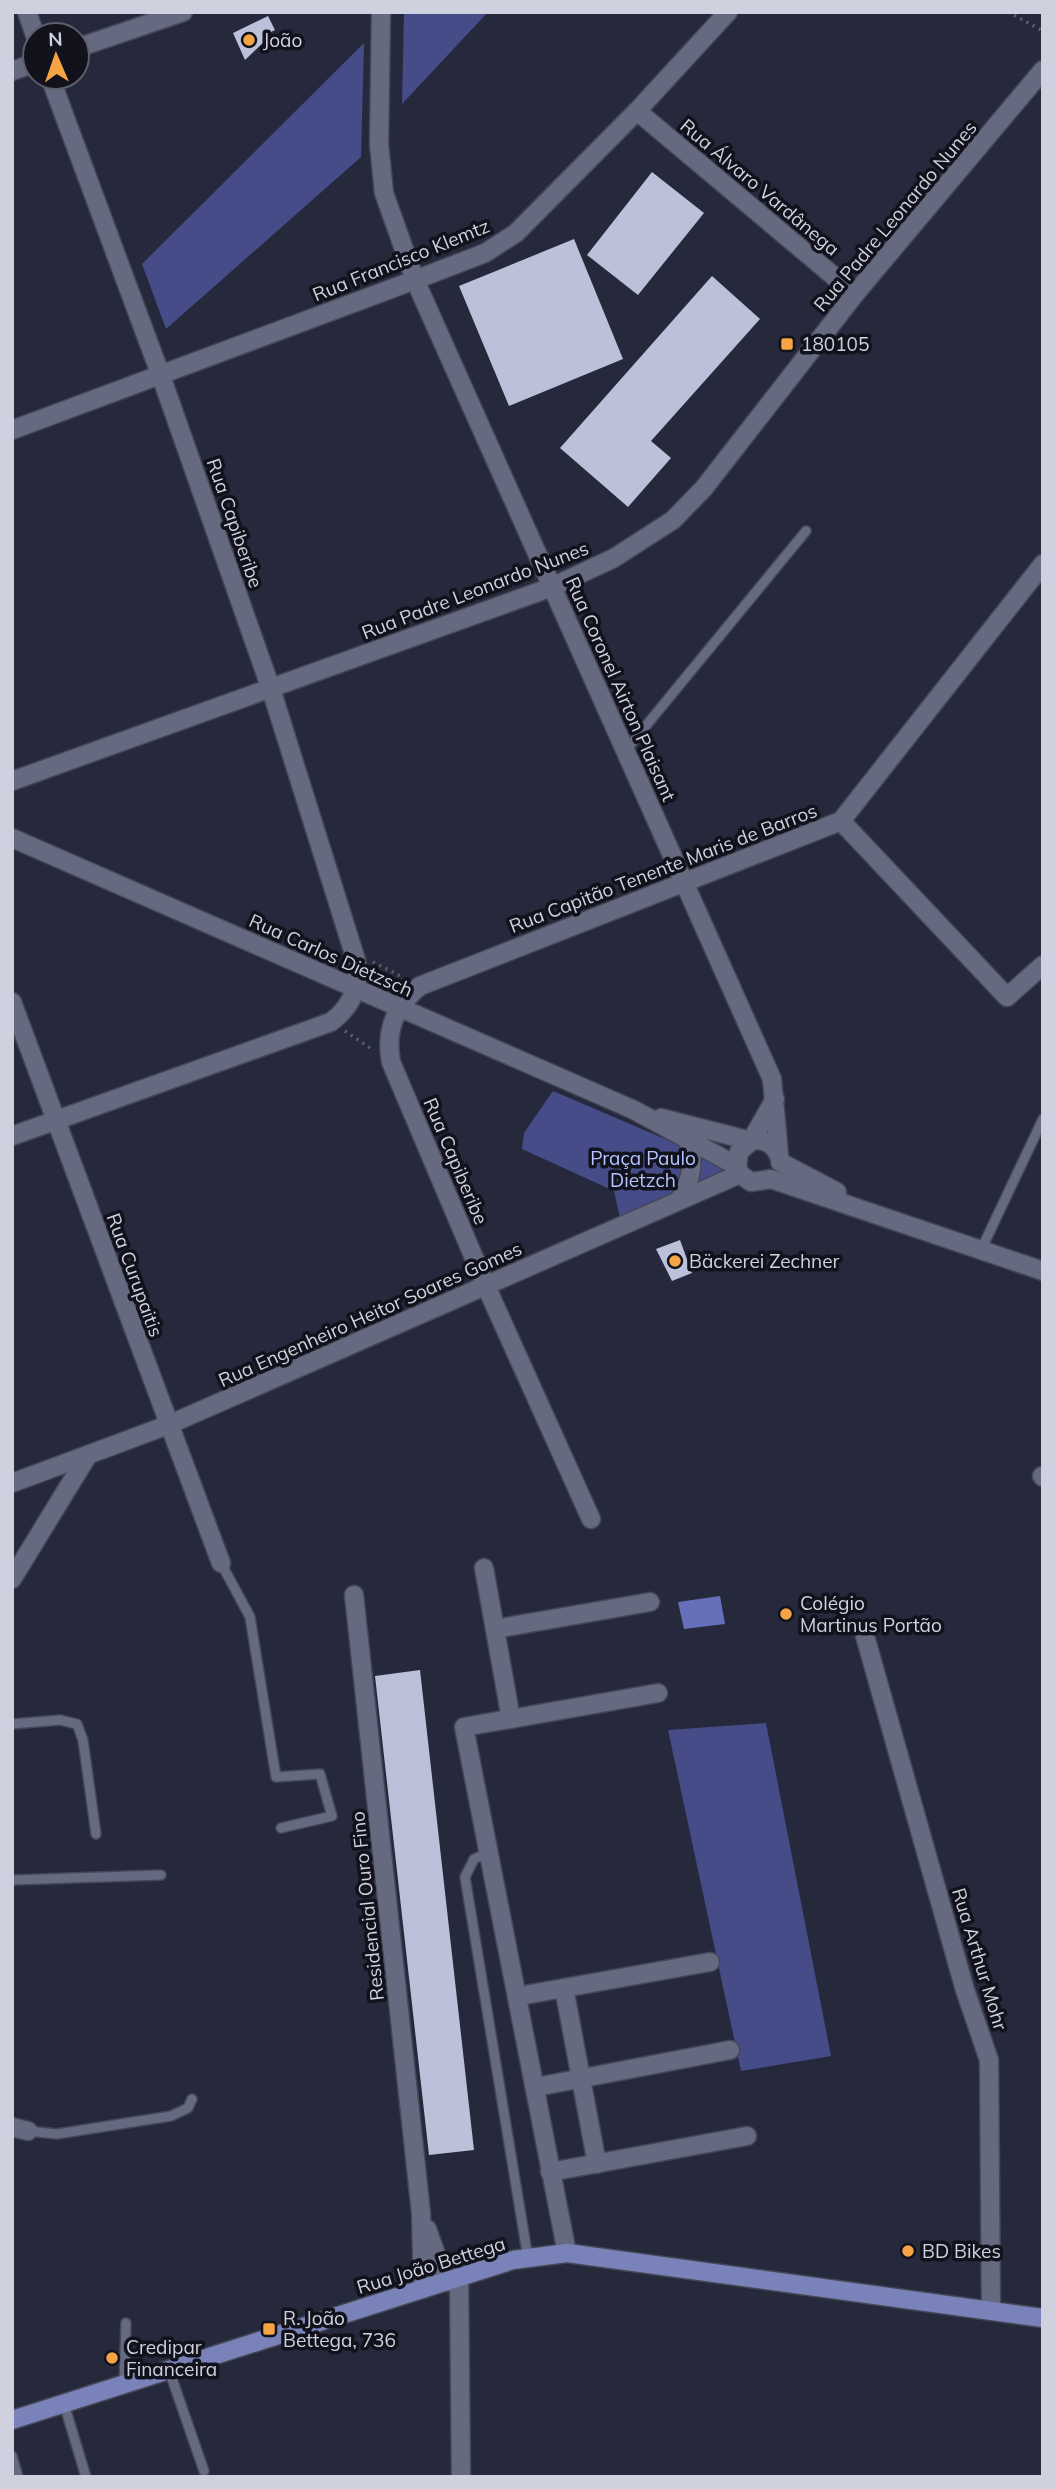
<svg xmlns="http://www.w3.org/2000/svg" width="1055" height="2489" font-family="Mulish,sans-serif">
<rect width="100%" height="100%" fill="#26293c"/>
<!-- green -->
<g fill="#454c88">
<polygon points="404,12 488,12 402,104"/>
<polygon points="364,43 361,157 166,329 142,264"/>
<polygon points="553,1091 733,1168 620,1218 614,1191 522,1149 524,1133"/>
<polygon points="766,1723 831,2056 741,2071 668,1730"/>
</g>
<!-- water -->
<polygon fill="#656fba" points="720,1596 725,1624 684,1629 678,1602"/>
<!-- building -->
<g fill="#bbc1d9">
<polygon points="268,16 275,30 267,34 269,37 245,60 233,33"/>
<polygon points="652,172 704,213 638,295 587,255"/>
<polygon points="574,239 623,359 509,406 459,286"/>
<polygon points="712,276 760,319 651,441 671,458 628,507 560,448"/>
<polygon points="680,1240 692,1273 672,1281 656,1249"/>
<polygon points="420,1670 474,2150 429,2155 375,1676"/>
</g>
<g fill="none" stroke-linecap="round" stroke-linejoin="round">
<!-- service casing -->
<g stroke="#454757" stroke-width="12">
<g id="service">
<polyline points="626,750 806,531"/>
<polyline points="981,1250 1043,1119"/>
<polyline points="221,1563 250,1617 276,1777 320,1774 332,1816 281,1828"/>
<polyline points="12,1724 60,1720 77,1724 83,1740 96,1834"/>
<polyline points="490,1852 474,1859 465,1877 528,2258"/>
<polyline points="12,1880 161,1875"/>
<polyline points="28,2131 57,2134 171,2116 188,2108 192,2099"/>
<polyline points="169,2370 204,2471"/>
<polyline points="124,2385 126,2323"/>
<polyline points="64,2404 86,2477"/>
<polyline points="12,2456 18,2477"/>
</g>
</g>
<!-- minor casing -->
<g stroke="#454757" stroke-width="21">
<g id="minor">
<polyline points="27,12 35,35"/>
<polyline points="77,48 183,12"/>
<polyline points="12,71 35,63"/>
<polyline points="637,111 855,294"/>
<polyline points="12,430 415,280 384,193 379,144 381,12"/>
<polyline points="12,781 552,587"/>
<polyline points="841,821 1007,997 1043,965"/>
<polyline points="12,1002 221,1563"/>
<path d="M12,1136L331,1022C352,1006 361,986 356,960L271,689L161,376L50,77"/>
<polyline points="1042,1476 1043,1477"/>
<polyline points="12,1483 168,1425 740,1174"/>
<path d="M591,1519L486,1286L391,1062C385,1030 395,1006 420,986L841,821L1043,564"/>
<polyline points="484,1568 511,1719"/>
<polyline points="12,1579 88,1455"/>
<polyline points="354,1595 421,2213 423,2289"/>
<polyline points="495,1629 650,1602"/>
<polyline points="863,1629 965,1990 989,2060 991,2311"/>
<polyline points="564,1988 597,2164"/>
<polyline points="519,1996 710,1962"/>
<polyline points="536,2087 730,2050"/>
<polyline points="12,2127 28,2131"/>
<polyline points="550,2172 747,2136"/>
<polyline points="427,2229 446,2282"/>
<polyline points="567,2253 464,1727 658,1693"/>
<polyline points="459,2278 461,2477"/>
</g>
</g>
<!-- tertiary casing -->
<g stroke="#454757" stroke-width="21">
<g id="tertiary">
<polyline points="728,12 637,111 516,233 485,253 415,280 772,1079 779,1155"/>
<polyline points="552,587 614,558 673,520 704,488 855,294 1043,70"/>
<polyline points="12,838 634,1110 737,1166 740,1174 751,1182 771,1179 1043,1271"/>
<path d="M661,1118L751,1141C764,1138 774,1144 779,1156"/>
<polyline points="780,1162 837,1192"/>
<polyline points="737,1166 739,1152 751,1141 775,1099"/>
<path d="M679,1200C692,1181 695,1162 688,1140"/>
</g>
</g>
<!-- primary casing -->
<g stroke="#454757" stroke-width="21">
<polyline id="primary" points="12,2420 513,2260 567,2253 1043,2318"/>
</g>
<!-- path -->
<g stroke="#5f6273" stroke-width="3.5" stroke-dasharray="2 5" stroke-linecap="butt">
<polyline points="1008,12 1043,31"/>
<polyline points="373,962 404,978"/>
<polyline points="345,1031 373,1050"/>
</g>
<!-- service -->
<use href="#service" stroke="#656a80" stroke-width="9"/>
<!-- minor -->
<use href="#minor" stroke="#656a80" stroke-width="18"/>
<!-- tertiary -->
<use href="#tertiary" stroke="#656a80" stroke-width="18"/>
<!-- primary -->
<use href="#primary" stroke="#7983b9" stroke-width="18"/>
</g>
<!-- markers -->
<g fill="#f5a345" stroke="#11121b" stroke-width="2.5">
<circle cx="249" cy="40" r="7"/>
<rect x="780" y="337" width="14" height="14" rx="3.5"/>
<circle cx="675" cy="1261" r="7"/>
<circle cx="786" cy="1614" r="7"/>
<circle cx="908" cy="2251" r="7"/>
<rect x="262" y="2322" width="14" height="14" rx="3.5"/>
<circle cx="112" cy="2358" r="7"/>
</g>
<g text-anchor="middle" stroke-width="7" stroke-linejoin="round" paint-order="stroke">
<!-- poi labels -->
<g font-size="19" fill="#cfd1de" stroke="#11121b" text-anchor="start">
<text x="263" y="47">João</text>
<text x="801" y="351">180105</text>
<text x="689" y="1268">Bäckerei Zechner</text>
<text x="800" y="1610">Colégio<tspan x="800" dy="22">Martinus Portão</tspan></text>
<text x="922" y="2258">BD Bikes</text>
<text x="283" y="2325">R. João<tspan x="283" dy="22">Bettega, 736</tspan></text>
<text x="126" y="2354">Credipar<tspan x="126" dy="22">Financeira</tspan></text>
</g>
<!-- street labels -->
<g font-size="19" fill="#cfd1de" stroke="#11121b">
<text transform="translate(760 187) rotate(40)" y="7">Rua Álvaro Vardânega</text>
<text transform="translate(895 216) rotate(-50)" y="7">Rua Padre Leonardo Nunes</text>
<text transform="translate(401 260) rotate(-22)" y="7">Rua Francisco Klemtz</text>
<text transform="translate(235 523) rotate(71)" y="7">Rua Capiberibe</text>
<text transform="translate(475 590) rotate(-21)" y="7">Rua Padre Leonardo Nunes</text>
<text transform="translate(621 689) rotate(66)" y="7">Rua Coronel Airton Plaisant</text>
<text transform="translate(663 868) rotate(-21)" y="7">Rua Capitão Tenente Maris de Barros</text>
<text transform="translate(331 955) rotate(24)" y="7">Rua Carlos Dietzsch</text>
<text transform="translate(456 1161) rotate(67)" y="7">Rua Capiberibe</text>
<text transform="translate(135 1275) rotate(70)" y="7">Rua Curupaitis</text>
<text transform="translate(370 1314) rotate(-24)" y="7">Rua Engenheiro Heitor Soares Gomes</text>
<text transform="translate(367 1906) rotate(-96)" y="7">Residencial Ouro Fino</text>
<text transform="translate(980 1959) rotate(73)" y="7">Rua Arthur Mohr</text>
<text transform="translate(431 2265) rotate(-17)" y="7">Rua João Bettega</text>
</g>
<!-- park labels -->
<g font-size="19" fill="#b6c2ff" stroke="#11121b">
<text x="643" y="1165">Praça Paulo<tspan x="643" dy="22">Dietzch</tspan></text>
</g>
</g>
<!-- border -->
<rect width="1055" height="2489" fill="none" stroke="#cfd1de" stroke-width="28"/>
<!-- north arrow -->
<g transform="translate(56 56) rotate(358)"><circle r="33" fill="#11121b" stroke="#5d5e69" stroke-width="2"/>
<path d="M0-5L12 26L0 18L-12 26Z" fill="#f5a345"/>
<text y="-10" font-size="19" font-weight="bold" text-anchor="middle" fill="#cfd1de">N</text>
</g>
</svg>
